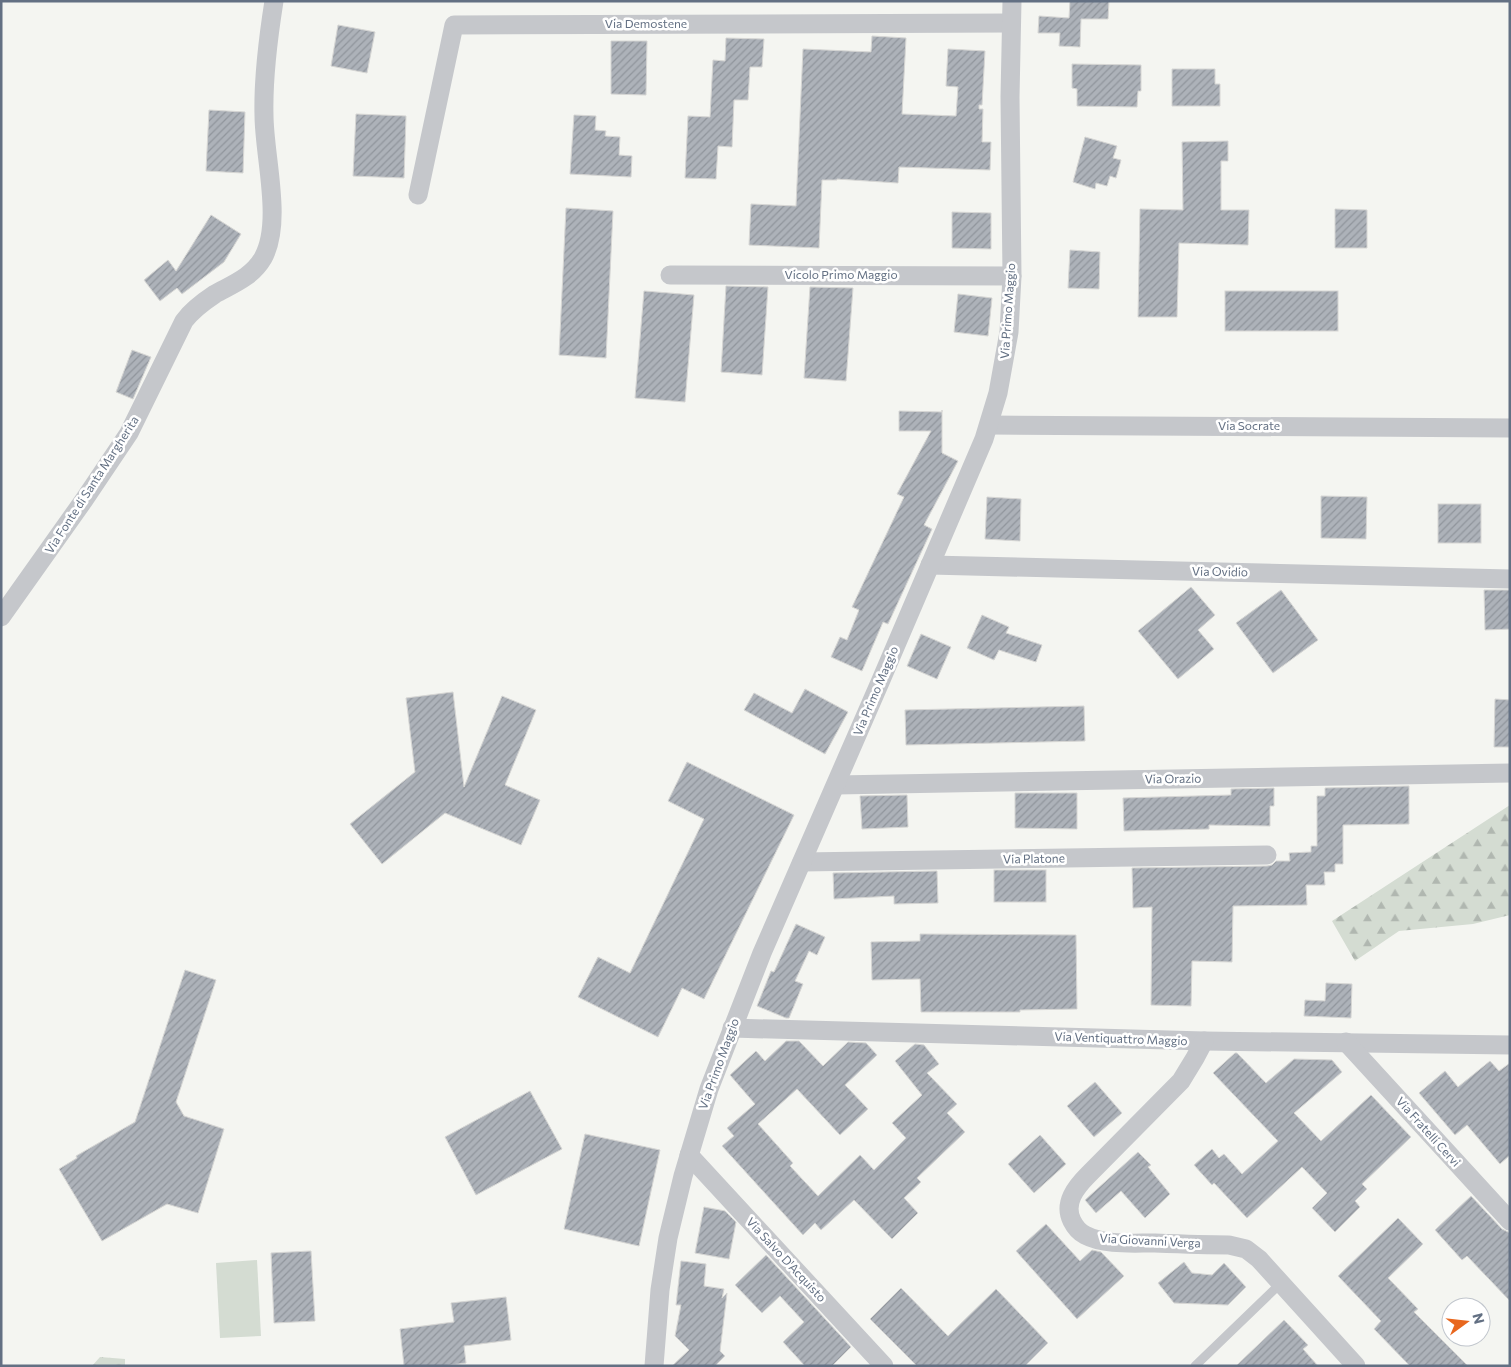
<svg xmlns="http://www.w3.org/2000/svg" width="1511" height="1367" font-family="Commissioner,sans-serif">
<defs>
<pattern id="forest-firs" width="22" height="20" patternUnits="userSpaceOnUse" patternTransform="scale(1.25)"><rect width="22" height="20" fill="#d4dcd2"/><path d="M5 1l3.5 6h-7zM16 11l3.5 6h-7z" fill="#b0b7b0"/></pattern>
<pattern id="park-crowns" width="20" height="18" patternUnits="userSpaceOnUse" patternTransform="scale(1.25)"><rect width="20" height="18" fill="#d4dcd2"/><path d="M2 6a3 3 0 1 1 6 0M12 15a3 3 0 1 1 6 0" fill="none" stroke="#b0b7b0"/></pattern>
<pattern id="building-hatch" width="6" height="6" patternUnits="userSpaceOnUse" patternTransform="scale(1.25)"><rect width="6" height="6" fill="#adb2b9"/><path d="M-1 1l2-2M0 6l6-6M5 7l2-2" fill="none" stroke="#90959c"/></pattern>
</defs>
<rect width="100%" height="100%" fill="#f4f5f1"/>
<!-- grass -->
<polygon fill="#d4dcd2" points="257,1260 261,1336 220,1338 216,1263"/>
<!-- forest -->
<polygon fill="url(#forest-firs)" points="1510,805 1510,915 1473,924 1399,931 1355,961 1332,921"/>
<!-- park -->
<polygon fill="url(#park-crowns)" points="100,1357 125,1359 125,1366 92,1366"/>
<!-- building -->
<g fill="url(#building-hatch)" stroke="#d6d6d4">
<polygon points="1070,1 1109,1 1108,19 1081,19 1080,47 1059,46 1060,33 1038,33 1039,16 1069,18"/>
<polygon points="338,25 375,32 367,73 331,66"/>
<polygon points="872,36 906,38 902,114 956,116 958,87 946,86 948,49 985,51 982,105 979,105 979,109 983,109 982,142 991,142 990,170 899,167 898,183 837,179 837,180 822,180 819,248 749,245 751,204 796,206 803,49 871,52"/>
<polygon points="726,38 764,39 762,67 750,67 748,100 734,100 732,147 718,146 716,179 685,178 688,116 710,117 713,60 725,61"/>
<polygon points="611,41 647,41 646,95 611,94"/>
<polygon points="1072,64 1141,65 1141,91 1138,91 1137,107 1077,106 1077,89 1072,88"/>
<polygon points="1172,69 1215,69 1215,84 1220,84 1220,106 1172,106"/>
<polygon points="209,110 245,112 243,173 206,171"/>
<polygon points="356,114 406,116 404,178 353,176"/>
<polygon points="574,115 596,116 595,130 606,131 605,136 620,137 619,155 632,156 631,177 570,174"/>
<polygon points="1085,137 1117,146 1113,158 1121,160 1116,178 1110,176 1107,186 1096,183 1095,189 1073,182"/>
<polygon points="1228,141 1228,161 1221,161 1221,210 1249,210 1248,245 1179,243 1177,317 1138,317 1140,209 1183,210 1182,142"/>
<polygon points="566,208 613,211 606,358 559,355"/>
<polygon points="1335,209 1367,210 1367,248 1335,248"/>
<polygon points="952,212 991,213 991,249 952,248"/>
<polygon points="211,215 241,234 224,262 182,294 177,288 160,301 144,280 168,260 176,271"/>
<polygon points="1070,250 1100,252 1099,289 1068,288"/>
<polygon points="726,286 768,287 762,375 721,372"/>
<polygon points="810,287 853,288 846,381 804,378"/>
<polygon points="644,291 694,295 685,402 635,398"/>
<rect x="1225" y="291" width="113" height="40"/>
<polygon points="958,294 992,298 988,336 954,332"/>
<polygon points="132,350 151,357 133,399 116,392"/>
<polygon points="942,410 942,453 958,461 924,525 932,529 888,624 883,622 862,671 831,657 840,637 847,640 859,610 852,607 904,497 897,494 931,431 899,431 899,411 942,412"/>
<polygon points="1321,496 1367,497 1366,539 1321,538"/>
<polygon points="987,497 1021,499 1020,541 985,539"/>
<rect x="1438" y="504" width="43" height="39"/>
<polygon points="1191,587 1215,615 1198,630 1214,649 1178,679 1138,631"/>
<polygon points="1281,590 1318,640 1273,673 1236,623"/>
<polygon points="1484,590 1510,590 1510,629 1485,630"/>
<polygon points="982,615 1009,627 1006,633 1042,645 1036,662 999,650 994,660 967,648"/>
<polygon points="921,634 951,647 937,679 907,666"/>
<polygon points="805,689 848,712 825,754 744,710 754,693 792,713"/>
<polygon points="453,692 464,787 502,696 536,710 505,785 540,800 521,845 445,813 382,864 350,824 415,772 406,698"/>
<polygon points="1495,699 1510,700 1510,747 1494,747"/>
<polygon points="1084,706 1085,741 906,745 905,710"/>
<polygon points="687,762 794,815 704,999 682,988 658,1037 578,997 598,957 630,973 704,819 668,801"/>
<polygon points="1409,786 1409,824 1343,825 1343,864 1335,864 1335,872 1324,872 1325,885 1306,885 1307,905 1233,906 1232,962 1192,961 1191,1006 1151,1005 1152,907 1133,908 1132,868 1267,866 1272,865 1276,861 1290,861 1289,853 1311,852 1311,846 1317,846 1317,796 1325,796 1325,788"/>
<polygon points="1274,788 1274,806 1270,806 1270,826 1209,825 1209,829 1124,831 1123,798 1231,795 1231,789"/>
<polygon points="1015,793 1077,793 1077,829 1015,828"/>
<polygon points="907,795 908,827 862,829 860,796"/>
<rect x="994" y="870" width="52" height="32"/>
<polygon points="937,871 938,903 894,904 894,896 834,899 833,873"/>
<polygon points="796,924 825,937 817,955 809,951 795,981 803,984 789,1018 786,1018 757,1006 771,971 774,972"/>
<polygon points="920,934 1076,935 1077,1009 1020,1010 1020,1012 921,1012 920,979 872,980 871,942 920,941"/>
<polygon points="185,970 216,980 176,1102 184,1116 224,1129 198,1213 167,1204 102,1241 59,1169 77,1158 76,1156 135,1122"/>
<polygon points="1326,983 1352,984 1351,1018 1304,1016 1305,1000 1325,1001"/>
<polygon points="786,1041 799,1041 823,1066 848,1042 866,1043 877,1055 845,1085 868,1109 840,1135 797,1089 758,1124 793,1163 790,1166 818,1196 860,1155 874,1170 906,1138 892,1123 922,1095 895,1061 915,1044 924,1045 939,1064 927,1073 957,1104 947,1113 965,1132 917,1178 921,1182 904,1198 918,1213 892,1239 854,1200 821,1230 815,1223 803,1235 722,1146 734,1136 727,1128 755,1104 730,1075 756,1051 765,1061"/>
<polygon points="1235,1053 1237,1053 1266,1083 1294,1059 1332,1060 1342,1072 1294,1113 1321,1141 1371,1095 1411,1137 1362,1184 1367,1189 1355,1201 1360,1207 1335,1232 1312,1208 1327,1193 1302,1167 1247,1218 1214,1183 1212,1185 1194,1165 1212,1149 1219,1158 1224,1154 1242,1174 1278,1141 1213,1073"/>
<polygon points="1490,1061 1499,1071 1510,1063 1510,1155 1500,1164 1467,1125 1455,1135 1419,1093 1445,1071 1458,1087"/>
<polygon points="1095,1082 1122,1113 1094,1137 1067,1106"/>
<polygon points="530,1091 562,1149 476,1195 445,1137"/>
<polygon points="585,1134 660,1150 639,1246 564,1229"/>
<polygon points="1040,1135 1066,1164 1034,1193 1008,1164"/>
<polygon points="1138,1152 1151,1165 1148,1167 1170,1194 1145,1218 1121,1191 1096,1213 1085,1200"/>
<polygon points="1471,1196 1502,1229 1510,1233 1510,1301 1467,1256 1462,1260 1435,1230"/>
<polygon points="704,1207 725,1211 736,1222 729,1259 695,1253"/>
<polygon points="1398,1218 1423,1244 1388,1278 1418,1309 1414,1312 1468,1366 1410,1366 1374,1329 1381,1321 1338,1276"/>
<polygon points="1046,1224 1080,1261 1092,1250 1101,1252 1124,1276 1077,1319 1016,1251"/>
<polygon points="311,1251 315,1321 274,1323 271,1253"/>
<polygon points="766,1255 851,1347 832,1366 805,1366 783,1342 804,1322 780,1296 762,1313 735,1285"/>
<polygon points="681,1261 706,1264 704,1286 724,1289 722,1298 727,1293 720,1351 725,1356 715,1366 672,1366 689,1350 675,1336 681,1305 676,1305"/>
<polygon points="1184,1262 1192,1273 1212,1275 1224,1263 1246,1287 1228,1305 1174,1303 1158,1283"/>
<polygon points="901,1288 948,1336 996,1289 1048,1343 1025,1366 917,1366 870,1319"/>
<polygon points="506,1297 511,1340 464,1346 466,1363 443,1366 404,1366 400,1329 454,1322 451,1303"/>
<polygon points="1284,1320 1308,1345 1303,1349 1318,1366 1236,1366"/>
</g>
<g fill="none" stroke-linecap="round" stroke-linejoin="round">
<!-- service -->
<polyline stroke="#c5c7cb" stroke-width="9" points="1195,1366 1281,1283"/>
<!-- minor -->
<g stroke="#c5c7cb" stroke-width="19">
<polyline points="418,195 454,25 1011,23"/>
<polyline points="670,275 1012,276"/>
<polyline points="989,425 1510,428"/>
<polyline points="930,565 1510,579"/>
<path d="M1,617L84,500L129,433L184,321C192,310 203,302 215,294C233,284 252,277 263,258C283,222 264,156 264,115C263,77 268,39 274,1"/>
<polyline points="836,785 1510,773"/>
<polyline points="802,862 1267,855"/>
<polyline points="732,1028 1204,1041 1510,1045"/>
<path d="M1204,1041L1195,1058L1181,1081L1088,1175C1076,1187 1063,1203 1072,1221C1075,1227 1079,1232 1085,1235C1104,1245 1131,1243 1152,1243C1178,1244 1203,1245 1229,1245L1246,1249L1259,1259L1356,1366"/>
<polyline points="1346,1042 1510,1221"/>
<polyline points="689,1155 884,1366"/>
<polyline points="654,1366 660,1290 668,1238 683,1176 709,1089 762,953 881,680 984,439 998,393 1009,332 1012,276 1010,97 1012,1"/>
</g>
</g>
<g text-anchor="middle" stroke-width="5" stroke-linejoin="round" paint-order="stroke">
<!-- street labels -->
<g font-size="12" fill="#637083" stroke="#fff">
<text x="646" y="28">Via Demostene</text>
<text x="841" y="279">Vicolo Primo Maggio</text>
<text transform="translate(1008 311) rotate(-86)" y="4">Via Primo Maggio</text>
<text x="1249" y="430">Via Socrate</text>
<text transform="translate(92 485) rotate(-57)" y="4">Via Fonte di Santa Margherita</text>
<text transform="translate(1220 572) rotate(1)" y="4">Via Ovidio</text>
<text transform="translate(876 691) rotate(-67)" y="4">Via Primo Maggio</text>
<text transform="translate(1173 779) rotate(-1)" y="4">Via Orazio</text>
<text transform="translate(1034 859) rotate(-1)" y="4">Via Platone</text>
<text transform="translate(1121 1039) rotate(2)" y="4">Via Ventiquattro Maggio</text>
<text transform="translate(719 1064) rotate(-70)" y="4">Via Primo Maggio</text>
<text transform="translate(1428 1132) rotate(48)" y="4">Via Fratelli Cervi</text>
<text transform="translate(1150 1241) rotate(3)" y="4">Via Giovanni Verga</text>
<text transform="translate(786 1260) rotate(47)" y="4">Via Salvo D'Acquisto</text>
</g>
</g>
<!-- border -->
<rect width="1511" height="1367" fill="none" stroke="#637083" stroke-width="5"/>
<!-- north arrow -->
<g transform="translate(1466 1322) rotate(75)"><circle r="24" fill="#ffffff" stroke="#c1c6cd"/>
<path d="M0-4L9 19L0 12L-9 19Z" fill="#e8671e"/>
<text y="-8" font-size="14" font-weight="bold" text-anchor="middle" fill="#637083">N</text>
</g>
</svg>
